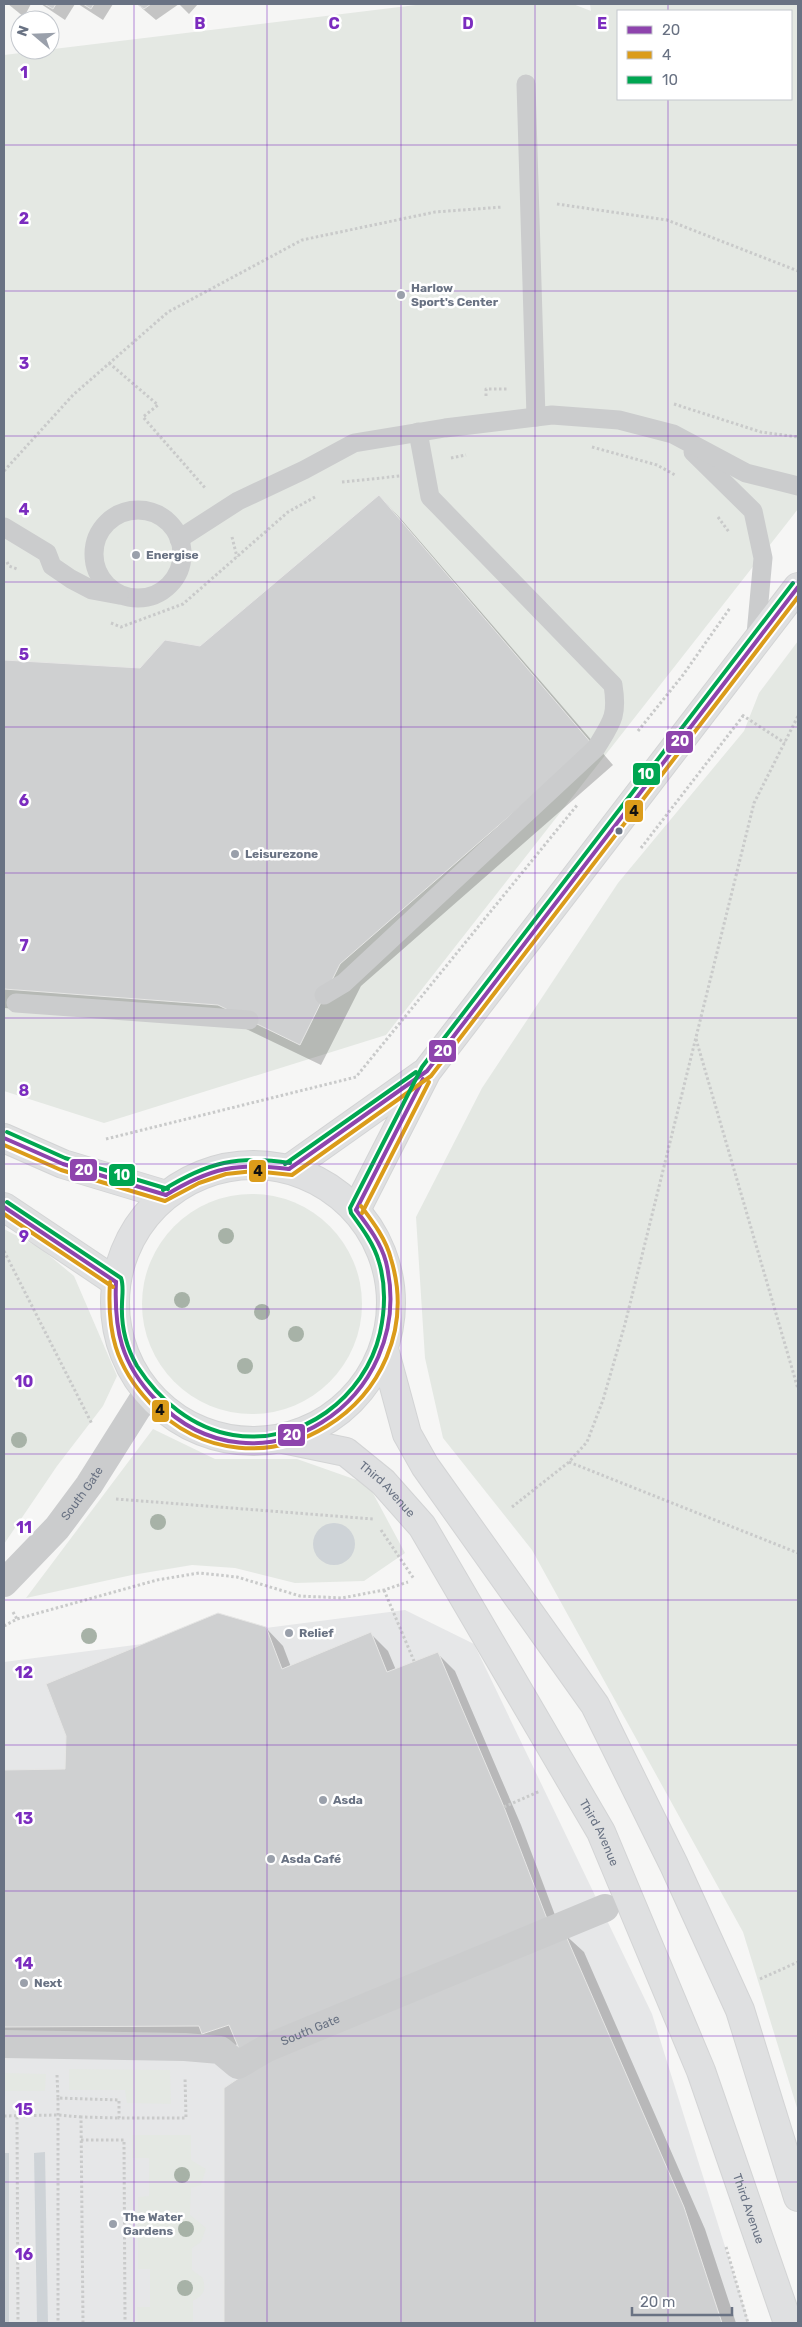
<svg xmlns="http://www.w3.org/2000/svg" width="802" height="2327" font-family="Rubik,sans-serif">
<rect width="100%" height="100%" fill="#f6f6f5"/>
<!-- built -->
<polygon fill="#e6e7e8" points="405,1610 474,1644 652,2014 749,2323 4,2323 4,1662"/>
<!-- green -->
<g fill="#e4e8e3" fill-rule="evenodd">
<path d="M424,4H573L591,11L590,4H798V509L386,1035L104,1123L4,1091V55ZM618,11H791V99H618Z"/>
<polygon points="798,641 798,2111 743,1932 532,1550 443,1438 425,1358 416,1217 482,1088 618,883 744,731 759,693"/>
<circle cx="252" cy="1304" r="110"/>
<polygon points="4,1229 40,1248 74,1276 117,1376 103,1406 57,1466 4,1544"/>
<polygon points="153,1429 215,1459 297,1459 368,1484 405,1553 364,1581 295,1583 235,1568 192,1565 132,1575 26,1598"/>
<polygon points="69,2069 170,2070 171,2104 127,2103 125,2090 69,2090"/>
<polygon points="4,2073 46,2074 45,2091 4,2091"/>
<path d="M132,2135H191V2160L206,2169L201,2185L191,2188L190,2215L206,2228L201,2242L192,2248V2270L203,2278C206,2292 204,2294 193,2301V2323H138L137,2307H150V2269H138V2197L149,2196V2158H132Z"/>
</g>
<!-- water -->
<g fill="#ced3d7">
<circle cx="334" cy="1544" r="21"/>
<polygon points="45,2152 48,2323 37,2323 34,2153"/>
<rect x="4" y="2153" width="5" height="170"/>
</g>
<!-- shadow -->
<g fill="#0003">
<polygon points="8,4 31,4 24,17"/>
<polygon points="41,4 75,4 65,20"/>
<polygon points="78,4 113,4 103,20"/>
<polygon points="137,4 198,4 189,14 179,4 156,20"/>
<polygon points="379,496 400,518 613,765 361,986 321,1065 240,1026 4,1008 4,661 140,669 200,648"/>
<polygon points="266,1628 283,1646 291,1667 371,1634 388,1651 396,1670 438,1654 455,1671 521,1825 561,1931 584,1952 705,2229 736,2323 226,2323 225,2088 257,2067 238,2044 220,2051 4,2045 4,1771 66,1770"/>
</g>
<!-- building -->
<g fill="#cfd0d1" stroke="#e6e6e5">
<polygon points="44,4 56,4 53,9"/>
<polygon points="83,4 94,4 91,9"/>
<polygon points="137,4 151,4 144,9"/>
<polygon points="379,495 592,744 340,964 300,1045 218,1005 4,989 4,660 140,668 165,640 200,646"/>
<polygon points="218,1613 266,1627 282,1669 371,1632 387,1672 438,1652 504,1807 549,1924 240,2051 229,2025 202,2034 199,2026 4,2027 4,1770 65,1769 66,1736 46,1684"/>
<polygon points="563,1929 684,2207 722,2323 224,2323 224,2088 294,2041"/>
</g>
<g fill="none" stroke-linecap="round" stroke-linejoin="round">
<!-- primary casing -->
<g stroke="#d3d4d5" stroke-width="30">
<g id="primary">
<polyline points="4,1138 63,1164 166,1195"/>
<circle cx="253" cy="1303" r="138"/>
<polyline points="289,1169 423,1074"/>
<polyline points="4,1207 116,1282"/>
<polyline points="356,1210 427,1071 798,587"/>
<polyline points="384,1349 407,1434 425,1466 595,1705 674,1865 740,2010 798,2197"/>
<path id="s3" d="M283,1439L346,1452L383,1482L422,1526L601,1832L701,2071L788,2323"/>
</g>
</g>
<!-- path -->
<g stroke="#c9caca" stroke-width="3" stroke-dasharray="2.5 2.5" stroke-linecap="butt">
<polyline points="557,204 667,220 798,271"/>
<polyline points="109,363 158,405 143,417 206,489"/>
<polyline points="486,396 486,389 508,389"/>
<polyline points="674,404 761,432 798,437"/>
<polyline points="592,447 657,465 675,475"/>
<polyline points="451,458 466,455"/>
<polyline points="4,471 73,395 168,312 302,240 435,212 503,207"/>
<polyline points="342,482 400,476"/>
<polyline points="718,517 729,532"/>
<polyline points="232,537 237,557"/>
<polyline points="7,562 9,566 17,569"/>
<polyline points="111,623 121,627 183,604 288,512 315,497"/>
<polyline points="742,715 785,743"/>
<polyline points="638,731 683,675 730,608"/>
<polyline points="641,848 743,716"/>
<polyline points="696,1039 798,1389"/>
<polyline points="106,1139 356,1077 578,804"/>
<polyline points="4,1251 92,1424"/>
<polyline points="569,1462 798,1553"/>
<polyline points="116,1499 373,1519"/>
<polyline points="512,1507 569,1462 587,1442 603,1400 625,1324 754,803 798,716"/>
<polyline points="381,1530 414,1579"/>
<polyline points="384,1590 414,1661"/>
<polyline points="13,1612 17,1619"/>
<polyline points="4,1626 17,1619 157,1580 199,1573 237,1577 300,1596 342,1598 384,1590 408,1582"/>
<polyline points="504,1807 540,1791"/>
<polyline points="760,1979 798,1962"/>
<polyline points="57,2075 58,2098 119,2100 119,2118 186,2118 185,2077"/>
<polyline points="58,2098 58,2323"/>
<polyline points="4,2116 58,2115 81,2117"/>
<polyline points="17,2117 18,2323"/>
<polyline points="81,2140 124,2140 125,2323"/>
<polyline points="726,2247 748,2323"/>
<polyline points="83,2323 81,2117 119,2118"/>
</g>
<!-- lane -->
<g stroke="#cbcccd" stroke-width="19">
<polyline points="526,84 536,417"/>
<polyline points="693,452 753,511 763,558 756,634 753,642"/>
<circle cx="138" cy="554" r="44"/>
<polyline points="4,527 47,553 52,566 71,579 92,590 119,595"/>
<polyline points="179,539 238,501 304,470 354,443 445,428 552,415 619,420 673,434 746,473 798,486"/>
<path d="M324,995L344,983L596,748C612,722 618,716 613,685L430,497L418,432"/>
<polyline points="16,1003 249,1020"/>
</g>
<!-- street -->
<g stroke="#cbcccd" stroke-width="28">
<path id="s1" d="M4,1583L57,1528L89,1485L147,1393"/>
<path id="s2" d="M4,2044L185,2047L220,2050L238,2065L267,2048L605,1908"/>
</g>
<!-- primary -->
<use href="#primary" stroke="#dfe0e1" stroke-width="28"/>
<!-- bus-1 casing -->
<g stroke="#fff" stroke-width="8">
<g id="bus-1">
<polyline points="4,1138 63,1164 166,1195"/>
<polyline points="289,1169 427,1071 798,587"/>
<path d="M166,1195C210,1168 238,1162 289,1169"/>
<polyline points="4,1207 116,1282"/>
<polyline points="356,1210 423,1079"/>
<path d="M116,1282C114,1330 121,1364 156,1400C258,1506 419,1400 386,1262C381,1243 368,1226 356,1210"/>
</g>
</g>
<!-- bus-2 casing -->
<g stroke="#fff" stroke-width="8">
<g id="bus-2">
<polyline points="4,1145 61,1170 165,1201 199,1183 226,1174 254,1171 292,1175 431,1076 798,597"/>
<polyline points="362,1213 429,1082"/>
<polyline points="4,1214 113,1287"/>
<path d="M110,1282C107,1331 115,1366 150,1403C257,1515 434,1401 391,1259C386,1239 373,1222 361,1206"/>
</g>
</g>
<!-- bus-3 casing -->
<g stroke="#fff" stroke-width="8">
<g id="bus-3">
<polyline points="7,1132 65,1158 168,1189"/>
<polyline points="285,1164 416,1072"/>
<path d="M163,1190C208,1162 238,1155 290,1163"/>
<path d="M7,1202L121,1278C124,1286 122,1296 122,1304C121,1326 126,1347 137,1366C159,1400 192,1428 233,1435C300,1446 365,1398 380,1333C385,1310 386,1285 379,1262C374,1244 362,1228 351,1213L350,1208L422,1067L793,583"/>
</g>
</g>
<!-- bus-1 -->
<use href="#bus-1" stroke="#8e44ad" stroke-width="4"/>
<!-- bus-2 -->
<use href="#bus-2" stroke="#db9c1a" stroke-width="4"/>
<!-- bus-3 -->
<use href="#bus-3" stroke="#00a651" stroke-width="4"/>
</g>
<!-- trees -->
<g fill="#a7b2a7">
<circle cx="226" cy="1236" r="8"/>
<circle cx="182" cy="1300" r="8"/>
<circle cx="262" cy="1312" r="8"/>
<circle cx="296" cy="1334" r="8"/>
<circle cx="245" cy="1366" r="8"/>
<circle cx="19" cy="1440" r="8"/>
<circle cx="158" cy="1522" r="8"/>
<circle cx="89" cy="1636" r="8"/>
<circle cx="182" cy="2175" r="8"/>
<circle cx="186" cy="2229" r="8"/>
<circle cx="185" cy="2288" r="8"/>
</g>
<!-- grid -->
<path fill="none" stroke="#7b2cbf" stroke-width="1" stroke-opacity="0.55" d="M134,4V2323M267,4V2323M401,4V2323M535,4V2323M668,4V11M668,99V2323M4,145H798M4,291H798M4,436H798M4,582H798M4,727H798M4,873H798M4,1018H798M4,1164H798M4,1309H798M4,1454H798M4,1600H798M4,1745H798M4,1891H798M4,2036H798M4,2182H798"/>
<!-- markers -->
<g fill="#9aa0ab" stroke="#fff" stroke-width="2">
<circle cx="401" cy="295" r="5"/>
<circle cx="136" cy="555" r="5"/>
<circle cx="235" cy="854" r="5"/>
<circle cx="289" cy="1633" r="5"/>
<circle cx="323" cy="1800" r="5"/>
<circle cx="271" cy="1859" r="5"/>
<circle cx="24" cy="1983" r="5"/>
<circle cx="113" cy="2224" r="5"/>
</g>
<circle fill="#697283" stroke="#fff" stroke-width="2" cx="619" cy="831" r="4.5"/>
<g text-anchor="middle" stroke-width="5" stroke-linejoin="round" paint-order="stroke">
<!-- poi labels -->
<g font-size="12" font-weight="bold" fill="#697283" stroke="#fff" text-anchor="start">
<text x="411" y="292">Harlow<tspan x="411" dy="14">Sport's Center</tspan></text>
<text x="146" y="559">Energise</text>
<text x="245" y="858">Leisurezone</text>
<text x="299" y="1637">Relief</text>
<text x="333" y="1804">Asda</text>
<text x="281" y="1863">Asda Café</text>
<text x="34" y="1987">Next</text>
<text x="123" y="2221">The Water<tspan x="123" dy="14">Gardens</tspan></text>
</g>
<!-- street labels -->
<g font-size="12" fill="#697283" stroke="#fff">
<text dy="4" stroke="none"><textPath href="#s3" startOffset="120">Third Avenue</textPath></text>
<text dy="4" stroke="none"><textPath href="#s1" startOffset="119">South Gate</textPath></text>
<text dy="4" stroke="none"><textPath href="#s3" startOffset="525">Third Avenue</textPath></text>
<text dy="4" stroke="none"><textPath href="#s2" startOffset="320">South Gate</textPath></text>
<text dy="4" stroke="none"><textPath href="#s3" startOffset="930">Third Avenue</textPath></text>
</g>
</g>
<g font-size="16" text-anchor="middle" font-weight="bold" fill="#7b2cbf" stroke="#fff" stroke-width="5" stroke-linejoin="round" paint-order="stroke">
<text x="200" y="29">B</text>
<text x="334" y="29">C</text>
<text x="468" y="29">D</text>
<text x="602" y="29">E</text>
<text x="24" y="78">1</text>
<text x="24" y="224">2</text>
<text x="24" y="369">3</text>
<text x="24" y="515">4</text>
<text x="24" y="660">5</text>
<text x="24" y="806">6</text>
<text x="24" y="951">7</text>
<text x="24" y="1096">8</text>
<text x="24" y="1242">9</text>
<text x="24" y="1387">10</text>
<text x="24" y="1533">11</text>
<text x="24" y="1678">12</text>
<text x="24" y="1824">13</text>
<text x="24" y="1969">14</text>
<text x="24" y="2115">15</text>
<text x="24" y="2260">16</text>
</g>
<g stroke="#fff" stroke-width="2">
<rect x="665" y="730" width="29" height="24" rx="5" fill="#8e44ad"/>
<rect x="632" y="762" width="29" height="24" rx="5" fill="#00a651"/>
<rect x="624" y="799" width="20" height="24" rx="5" fill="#db9c1a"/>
<rect x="428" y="1039" width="29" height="24" rx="5" fill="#8e44ad"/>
<rect x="69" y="1158" width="29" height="24" rx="5" fill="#8e44ad"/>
<rect x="248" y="1159" width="19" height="24" rx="5" fill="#db9c1a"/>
<rect x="108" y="1163" width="28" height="24" rx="5" fill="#00a651"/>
<rect x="151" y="1399" width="19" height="24" rx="5" fill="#db9c1a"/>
<rect x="277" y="1423" width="29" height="24" rx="5" fill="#8e44ad"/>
</g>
<g font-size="14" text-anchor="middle" font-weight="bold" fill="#fff">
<text x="680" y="746">20</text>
<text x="646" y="779">10</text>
<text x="443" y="1056">20</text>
<text x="84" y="1175">20</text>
<text x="122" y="1180">10</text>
<text x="292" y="1440">20</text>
</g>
<g font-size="14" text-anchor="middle" font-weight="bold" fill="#111">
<text x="634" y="816">4</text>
<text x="258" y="1176">4</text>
<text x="160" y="1415">4</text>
</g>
<!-- border -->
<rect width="802" height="2327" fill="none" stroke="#697283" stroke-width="10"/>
<!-- legend -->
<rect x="617" y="10" width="175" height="90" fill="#ffffff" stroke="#c3c7cd"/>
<rect x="627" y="26" width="25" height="8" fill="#8e44ad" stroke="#c3c7cd"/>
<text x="662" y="35" font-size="15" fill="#697283">20</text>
<rect x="627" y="51" width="25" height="8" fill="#db9c1a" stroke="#c3c7cd"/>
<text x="662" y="60" font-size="15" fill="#697283">4</text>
<rect x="627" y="76" width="25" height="8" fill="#00a651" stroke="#c3c7cd"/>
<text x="662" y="85" font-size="15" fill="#697283">10</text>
<!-- north arrow -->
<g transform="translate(35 35) rotate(289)"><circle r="24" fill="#ffffff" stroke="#c3c7cd"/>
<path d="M0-4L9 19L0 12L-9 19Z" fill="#9aa0ab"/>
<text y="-8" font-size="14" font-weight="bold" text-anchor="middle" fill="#697283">N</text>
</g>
<!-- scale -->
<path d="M632 2307v8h100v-8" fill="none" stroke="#697283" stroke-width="2.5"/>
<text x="640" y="2307" font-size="15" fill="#697283" stroke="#ffffff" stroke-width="4" paint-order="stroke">20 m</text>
</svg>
